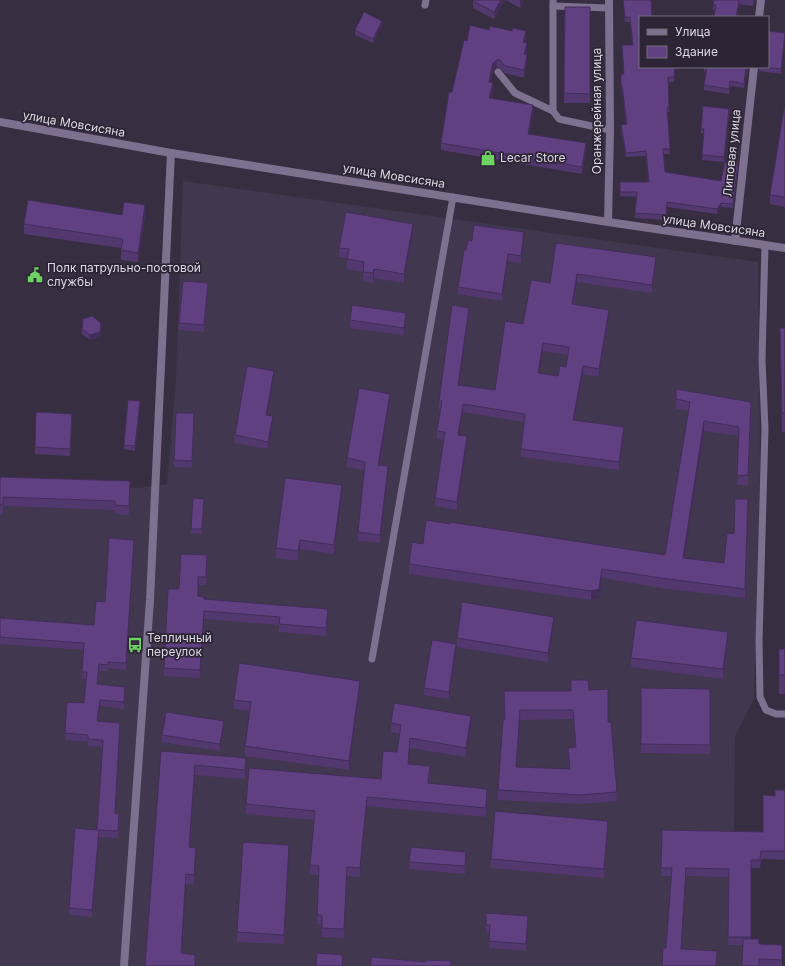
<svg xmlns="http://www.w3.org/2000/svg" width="785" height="966" font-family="Inter,sans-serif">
<rect width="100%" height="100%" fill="#372f41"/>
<!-- built -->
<polygon fill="#41374e" points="183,181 758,262 760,469 754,699 735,737 734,835 751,840 751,945 742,966 0,966 0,485 138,488 167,484 176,380"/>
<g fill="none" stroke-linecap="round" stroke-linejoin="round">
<!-- service -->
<g stroke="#7e708f" stroke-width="7">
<polyline points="553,0 553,111 559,119 610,130"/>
<polyline points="425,5 426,0"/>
<polyline points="553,6 608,8"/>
<polyline points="498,72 515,93 553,111"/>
<polyline points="765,245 762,359 765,429 759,641 760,697 766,710 776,714 785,714"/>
<polyline points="372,659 453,197"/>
</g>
<!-- minor -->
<g stroke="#7e708f" stroke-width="8">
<polyline points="759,17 761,0"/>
<polyline points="0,122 171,153 608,222 785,248"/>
<polyline points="608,222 610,130 609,0"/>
<polyline points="735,241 754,67"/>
<polyline points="124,966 150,600 171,153"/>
</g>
</g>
<!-- wall -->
<g fill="#53376f" fill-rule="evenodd">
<polygon points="474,0 505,0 494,19 473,8 473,1"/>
<polygon points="506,0 524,0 520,8"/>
<polygon points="623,0 651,0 640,17 675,67 674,82 668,82 669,112 667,112 670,154 663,154 665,172 721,181 738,167 733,208 721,207 717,214 667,207 666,220 635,218 637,197 620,196 620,182 648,182 646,156 626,157 621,130 621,125 626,124 622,90 621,90 621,74 623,74 633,45 630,22 625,22"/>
<polygon points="714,0 754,0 753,6 739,4 737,17 714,17 715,10 713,10"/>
<polygon points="565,7 590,7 590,103 564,103"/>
<polygon points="382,25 373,43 355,35 355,30"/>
<polygon points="526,38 525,43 527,50 526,55 527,62 524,78 505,73 500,68 497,67 493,70 490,82 493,90 491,99 533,113 529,134 586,150 582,174 441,150 441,143 452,92 467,41"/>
<polygon points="785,38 781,74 759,71 759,67 768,67"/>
<polygon points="704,67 749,67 748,70 747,70 744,88 730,86 729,94 704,90 704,85 707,72 704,71"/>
<polygon points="785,109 785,207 770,204 770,195"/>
<polygon points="729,113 724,162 702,160 704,134 701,133 701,129"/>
<polygon points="122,215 145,215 138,262 121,260 121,248 24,234 24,224"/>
<polygon points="413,234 404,283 374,278 373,283 363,281 363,272 347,269 347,258 339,257 339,248"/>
<polygon points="524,239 521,263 508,261 502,301 458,294 458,287 466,250 472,241"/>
<path d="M556,243L656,265L652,293L577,282L574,304L609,318L599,377L583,374L575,421L624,435L619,470L521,457V449L524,422L463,412L459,435L467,444L457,510L435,506V498L444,440L437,439V431L441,409H439V401L469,316L459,385L495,390L523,324L550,283ZM543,351L568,355L566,367L558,376L539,373Z"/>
<polygon points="208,291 204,332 179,330 179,323"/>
<polygon points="350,320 406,320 404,335 350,328"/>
<polygon points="101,327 100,337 90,340 82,334 82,329"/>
<polygon points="785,328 785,432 782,432 780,347"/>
<polygon points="274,379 267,415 273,424 268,449 235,443 235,435"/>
<polygon points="676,399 751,411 748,485 737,485 739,436 704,431 684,558 724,563 734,534 748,509 745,598 661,588 602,578 599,598 591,600 409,574 409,564 423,544 665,555 688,411 676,409"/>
<polygon points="390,402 380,465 388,475 380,543 358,541 358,532 364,470 347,467 347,458"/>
<polygon points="140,406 135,451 124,449 124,445"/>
<polygon points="72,421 70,456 35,454 35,447"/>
<polygon points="194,421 192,468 174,467 174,460"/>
<polygon points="0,477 130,490 129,515 115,514 115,510 3,506 3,514 0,514"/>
<polygon points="342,495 334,554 300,549 298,561 276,558 276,548"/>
<polygon points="204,499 202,534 191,533 191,529"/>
<polygon points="134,547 126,670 108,668 108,671 99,671 98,684 125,693 124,709 100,706 98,721 120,730 115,813 119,821 118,838 99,837 92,917 69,915 69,908 97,830 102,747 88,746 88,742 65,740 65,733 84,703 86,679 82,679 84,650 0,644 0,618 94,625"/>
<polygon points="207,564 206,585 198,585 198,596 204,599 328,617 326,636 279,632 279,625 204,619 200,678 164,676 164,668 179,589"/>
<polygon points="554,627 548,662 457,647 457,638"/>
<polygon points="728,641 723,679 631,667 631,658"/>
<rect x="779" y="649" width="6" height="45"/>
<polygon points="456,651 449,699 424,695 424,688"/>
<polygon points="641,688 710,689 710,754 641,753"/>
<polygon points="360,690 349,770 245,756 245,746 250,711 234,709 234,700"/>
<path d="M589,690L608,722L617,792V801L580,804L498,800V790L504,720V691H571ZM573,719L575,747L568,748L569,769L517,767L520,720Z"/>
<polygon points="391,723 471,725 466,757 410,748 408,765 430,776 429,783 487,798 486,817 367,806 360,877 347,876 344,938 322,937 322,925 317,924 319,875 310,875 310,865 314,820 246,814 246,804 381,779 397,752 400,734 391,732"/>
<polygon points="224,728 220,751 162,742 162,735"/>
<polygon points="161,751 246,768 245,779 195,775 190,847 196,857 194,884 186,884 145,966"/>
<polygon points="785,790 785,860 761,859 760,868 751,868 751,939 759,944 782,953 782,966 742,966 743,945 728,945 729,877 686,876 681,949 717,959 666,948 671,876 661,876 662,830 763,832 775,796"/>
<polygon points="608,830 604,878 491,868 491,859"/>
<polygon points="289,855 284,944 237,942 237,932"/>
<polygon points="466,859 465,874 409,869 409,862"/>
<polygon points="528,924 526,951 489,948 489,933 486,932 486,925"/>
</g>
<!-- shaded-wall -->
<g fill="#432d5a">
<polygon points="501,0 505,0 494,19 494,12"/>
<polygon points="520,0 524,0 520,8"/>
<polygon points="382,21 382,25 373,43 373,39"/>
<polygon points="526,31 526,38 523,49 523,42"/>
<polygon points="785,33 785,38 781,74 781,69"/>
<polygon points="527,43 527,50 524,62 524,54"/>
<polygon points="527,55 527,62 524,78 524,70"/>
<polygon points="497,60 497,67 493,70 489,89 489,82 493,63"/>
<polygon points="747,67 747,70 744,88 744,84"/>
<polygon points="493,83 493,90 489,105 489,98"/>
<polygon points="533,105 533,113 528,141 528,134"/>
<polygon points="729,109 729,113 724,162 724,157"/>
<polygon points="586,143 586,150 582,174 582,167"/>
<polygon points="738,162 738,167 733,208 733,204"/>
<polygon points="721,203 721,207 717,214 717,209"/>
<polygon points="145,205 145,215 138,262 138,253"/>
<polygon points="413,224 413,234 404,283 404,274"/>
<polygon points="524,232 524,239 521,263 521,256"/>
<polygon points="508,254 508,261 502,301 502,294"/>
<polygon points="656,257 656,265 652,293 652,285"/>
<polygon points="374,269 374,278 373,283 373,273"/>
<polygon points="577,274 577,282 572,312 572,304"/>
<polygon points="208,283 208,291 204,332 204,325"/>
<polygon points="469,308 469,316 458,393 458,385"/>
<polygon points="609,310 609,318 599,377 599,369"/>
<polygon points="406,313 406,320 404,335 404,328"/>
<polygon points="101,323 100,337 90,340 90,335"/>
<polygon points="543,343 543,351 538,381 538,373"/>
<polygon points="583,366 583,374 573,428 573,420"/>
<polygon points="274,371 274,379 266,422 266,415"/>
<polygon points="390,394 390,402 378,474 378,465"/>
<polygon points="140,401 140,406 135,451 135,446"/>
<polygon points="463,404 463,412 458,443 458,435"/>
<polygon points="273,416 273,424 268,449 268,442"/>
<polygon points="704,421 704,431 683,567 683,558"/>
<polygon points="624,427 624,435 619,470 619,462"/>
<polygon points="467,436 467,444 457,510 457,502"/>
<polygon points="388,466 388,475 380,543 380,535"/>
<polygon points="342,485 342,495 334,554 334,545"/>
<polygon points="134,540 134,547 126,670 126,663"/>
<polygon points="300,540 300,549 298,561 298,551"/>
<polygon points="602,569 602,578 599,598 591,600 591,591"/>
<polygon points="328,609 328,617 326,636 326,628"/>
<polygon points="204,611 204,619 200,678 200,670"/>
<polygon points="554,617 554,627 548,662 548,653"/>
<polygon points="728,632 728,641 723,679 723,669"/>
<polygon points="456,644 456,651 449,699 449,692"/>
<polygon points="360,681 360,690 349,770 349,761"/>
<polygon points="125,687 125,693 124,709 124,702"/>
<polygon points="100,700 100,706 97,728 97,721"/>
<polygon points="520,710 520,720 516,776 516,767"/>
<polygon points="471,716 471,725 466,757 466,748"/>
<polygon points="224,721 224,728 220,751 220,744"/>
<polygon points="120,723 120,730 115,820 115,813"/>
<polygon points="410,738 410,748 408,774 408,764"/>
<polygon points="246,758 246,768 245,779 245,770"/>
<polygon points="195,765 195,775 189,856 189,847"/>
<polygon points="487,789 487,798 486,817 486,808"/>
<polygon points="367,797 367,806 360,877 360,868"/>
<polygon points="608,821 608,830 604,878 604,869"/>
<polygon points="99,830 99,837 92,917 92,910"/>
<polygon points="289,845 289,855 284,944 284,935"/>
<polygon points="196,848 196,857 194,884 194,875"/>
<polygon points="347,867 347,876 344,938 344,929"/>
<polygon points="686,868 686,876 681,957 681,949"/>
<polygon points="186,874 186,884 181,963 181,953"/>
<polygon points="528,916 528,924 526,951 526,944"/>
</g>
<!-- building -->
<g fill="#604081" stroke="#432d5a" fill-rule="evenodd">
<polygon points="474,0 501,0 494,12 473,1"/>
<polygon points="623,0 651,0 652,17 640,17 640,67 675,67 674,77 668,77 669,107 667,107 670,149 663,149 665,172 721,181 725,162 738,162 733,204 721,203 717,209 667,202 666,215 635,213 637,192 620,192 620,182 649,182 646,151 626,153 621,125 627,124 622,85 621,85 621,74 624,74 622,45 633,45 630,17 625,17"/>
<polygon points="714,0 739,0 736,17 714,17 716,5 713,5"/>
<polygon points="565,7 590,7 590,94 564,93"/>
<polygon points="364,12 382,21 373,39 355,30"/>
<polygon points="470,25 489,30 490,26 512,31 513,28 526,31 523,42 527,43 524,54 527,55 524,70 505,66 500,60 497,60 493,63 489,82 493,83 489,98 533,105 528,134 586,143 582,167 441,143 449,92 452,92 464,40 467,41"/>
<polygon points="768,31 785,33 781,69 762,67 768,67"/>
<polygon points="707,67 746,67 744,84 730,81 729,89 704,85"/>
<polygon points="703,106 729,109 724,157 702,155 704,129 701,129"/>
<polygon points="784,109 785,109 785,197 770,195"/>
<polygon points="28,200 122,215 124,202 145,205 138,253 121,250 123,239 24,224"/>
<polygon points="346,212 413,224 404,274 374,269 373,273 363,272 364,262 347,259 349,249 339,248"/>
<polygon points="474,225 524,232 521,256 508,254 502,294 458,287 464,250 466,250 468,240 472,241"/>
<path d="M556,243L656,257L652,285L577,274L572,304L609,310L599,369L583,366L573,420L624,427L619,462L521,449L525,414L463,404L458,435L467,436L457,502L435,498L445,432L437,431L442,401H439L452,305L469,308L458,385L495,390L505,321L523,324L531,280L550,283ZM543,343L569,347L566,367L560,366L558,376L538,373Z"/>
<polygon points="183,281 208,283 204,325 179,323"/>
<polygon points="352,305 406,313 404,328 350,320"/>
<polygon points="92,316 101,323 100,332 90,335 82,329 83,319"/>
<polygon points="780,328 785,328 785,413 782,413"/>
<polygon points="247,366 274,371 266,415 273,416 268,442 235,435"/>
<polygon points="359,388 390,394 378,465 388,466 380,535 358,532 365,462 347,458"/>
<polygon points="676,389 751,402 748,475 737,476 739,427 704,421 683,558 724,563 727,533 734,534 735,499 748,499 745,589 661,578 602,569 599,589 591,591 409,564 412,542 423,544 426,520 450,524 450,522 665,555 690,402 676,399"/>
<polygon points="128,400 140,401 135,446 124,445"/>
<polygon points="36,412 72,414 70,449 35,447"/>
<polygon points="176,413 194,413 192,461 174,460"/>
<polygon points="0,477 130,481 129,506 115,505 115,501 3,497 3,505 0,505"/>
<polygon points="285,478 342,485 334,545 300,540 298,551 276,548"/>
<polygon points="193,498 204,499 202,529 191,529"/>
<polygon points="109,538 134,540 126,663 108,662 108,665 99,664 97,684 125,687 124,702 100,700 97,721 120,723 115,813 119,814 118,831 99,830 92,910 69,908 75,828 97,830 103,740 88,739 88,735 65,733 67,702 84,703 87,672 82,672 84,643 0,637 0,618 94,625 96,601 105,602"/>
<polygon points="181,554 207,555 206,577 198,577 198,596 204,597 204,599 328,609 326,628 279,624 280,617 204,611 200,670 164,668 168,589 179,589"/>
<polygon points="462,602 554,617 548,653 457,638"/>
<polygon points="636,620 728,632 723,669 631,658"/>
<polygon points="432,640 456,644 449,692 424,688"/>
<rect x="779" y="649" width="6" height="26"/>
<polygon points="239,663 360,681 349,761 245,746 251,702 234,700"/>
<path d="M571,680H588L589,690L608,689V722H611L617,792L580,795L498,790L503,720H505L504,691H571ZM520,710H573L576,747L568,748L570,769L516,767Z"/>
<polygon points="641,688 710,689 710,745 641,744"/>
<polygon points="394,703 471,716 466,748 410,738 408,764 430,766 428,783 487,789 486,808 367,797 360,868 347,867 344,929 322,928 322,915 317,915 319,866 310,865 315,811 246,804 249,768 381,779 383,751 397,752 401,725 391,723"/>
<polygon points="166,712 224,721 220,744 162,735"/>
<polygon points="161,751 246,758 245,770 195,765 189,847 196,848 194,875 186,874 181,953 195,955 195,966 145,966"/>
<polygon points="775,790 785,790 785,851 761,851 760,860 751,860 751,937 728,937 729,869 686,868 681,949 717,951 716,966 662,966 663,948 666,948 672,868 661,868 662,830 763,832 763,795 775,796"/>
<polygon points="495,811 608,821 604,869 491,859"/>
<polygon points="243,842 289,845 284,935 237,932"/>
<polygon points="411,847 466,852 465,866 409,862"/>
<polygon points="486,913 528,916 526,944 489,941 490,925 486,925"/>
<polygon points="743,939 759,939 759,944 782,945 782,960 759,959 759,966 742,966"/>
<polygon points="317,953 343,955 342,966 316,966"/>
<polygon points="371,957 426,962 426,960 451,961 451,966 371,966"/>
</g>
<!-- icons -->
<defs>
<g id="shop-bare" transform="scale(1.2)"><path d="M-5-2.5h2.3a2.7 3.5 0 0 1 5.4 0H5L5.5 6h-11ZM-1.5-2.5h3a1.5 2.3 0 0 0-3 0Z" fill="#6cd362" stroke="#2d2536" stroke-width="2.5" paint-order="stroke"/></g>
<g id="civic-bare" transform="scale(1.2)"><path d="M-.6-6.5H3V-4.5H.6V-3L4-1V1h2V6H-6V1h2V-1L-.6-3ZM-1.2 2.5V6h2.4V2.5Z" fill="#6cd362" stroke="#2d2536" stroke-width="2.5" paint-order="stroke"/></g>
<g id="bus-bare" transform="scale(1.2)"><path d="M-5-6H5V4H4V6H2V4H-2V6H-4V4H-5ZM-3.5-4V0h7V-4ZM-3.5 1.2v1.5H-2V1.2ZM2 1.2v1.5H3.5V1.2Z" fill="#6cd362" stroke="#2d2536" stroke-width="2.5" paint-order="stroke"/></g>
</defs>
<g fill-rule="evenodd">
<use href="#shop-bare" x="488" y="158"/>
<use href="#civic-bare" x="35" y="275"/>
<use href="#bus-bare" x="135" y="645"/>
</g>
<g text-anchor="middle" stroke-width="3.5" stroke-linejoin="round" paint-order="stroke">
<!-- street labels -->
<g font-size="12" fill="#ddd8e3" stroke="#2d2536">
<text transform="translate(597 111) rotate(-90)" y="4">Оранжерейная улица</text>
<text transform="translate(74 124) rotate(10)" y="4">улица Мовсисяна</text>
<text transform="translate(732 153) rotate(-84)" y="4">Липовая улица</text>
<text transform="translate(394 176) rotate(9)" y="4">улица Мовсисяна</text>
<text transform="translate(714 226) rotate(8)" y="4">улица Мовсисяна</text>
</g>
<!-- poi labels -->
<g font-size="12" fill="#ddd8e3" stroke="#2d2536" text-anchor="start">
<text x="500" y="162">Lecar Store</text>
<text x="47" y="272">Полк патрульно-постовой<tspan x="47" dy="14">службы</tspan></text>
<text x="147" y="642">Тепличный<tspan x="147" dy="14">переулок</tspan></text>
</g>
</g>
<!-- legend -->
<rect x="639" y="16" width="130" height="52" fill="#2d2536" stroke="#736d7b"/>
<rect x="647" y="29" width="20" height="6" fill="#7e708f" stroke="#736d7b"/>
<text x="675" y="36" font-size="12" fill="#ddd8e3">Улица</text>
<rect x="647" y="46" width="20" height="12" fill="#604081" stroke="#736d7b"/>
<text x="675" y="56" font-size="12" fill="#ddd8e3">Здание</text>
</svg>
